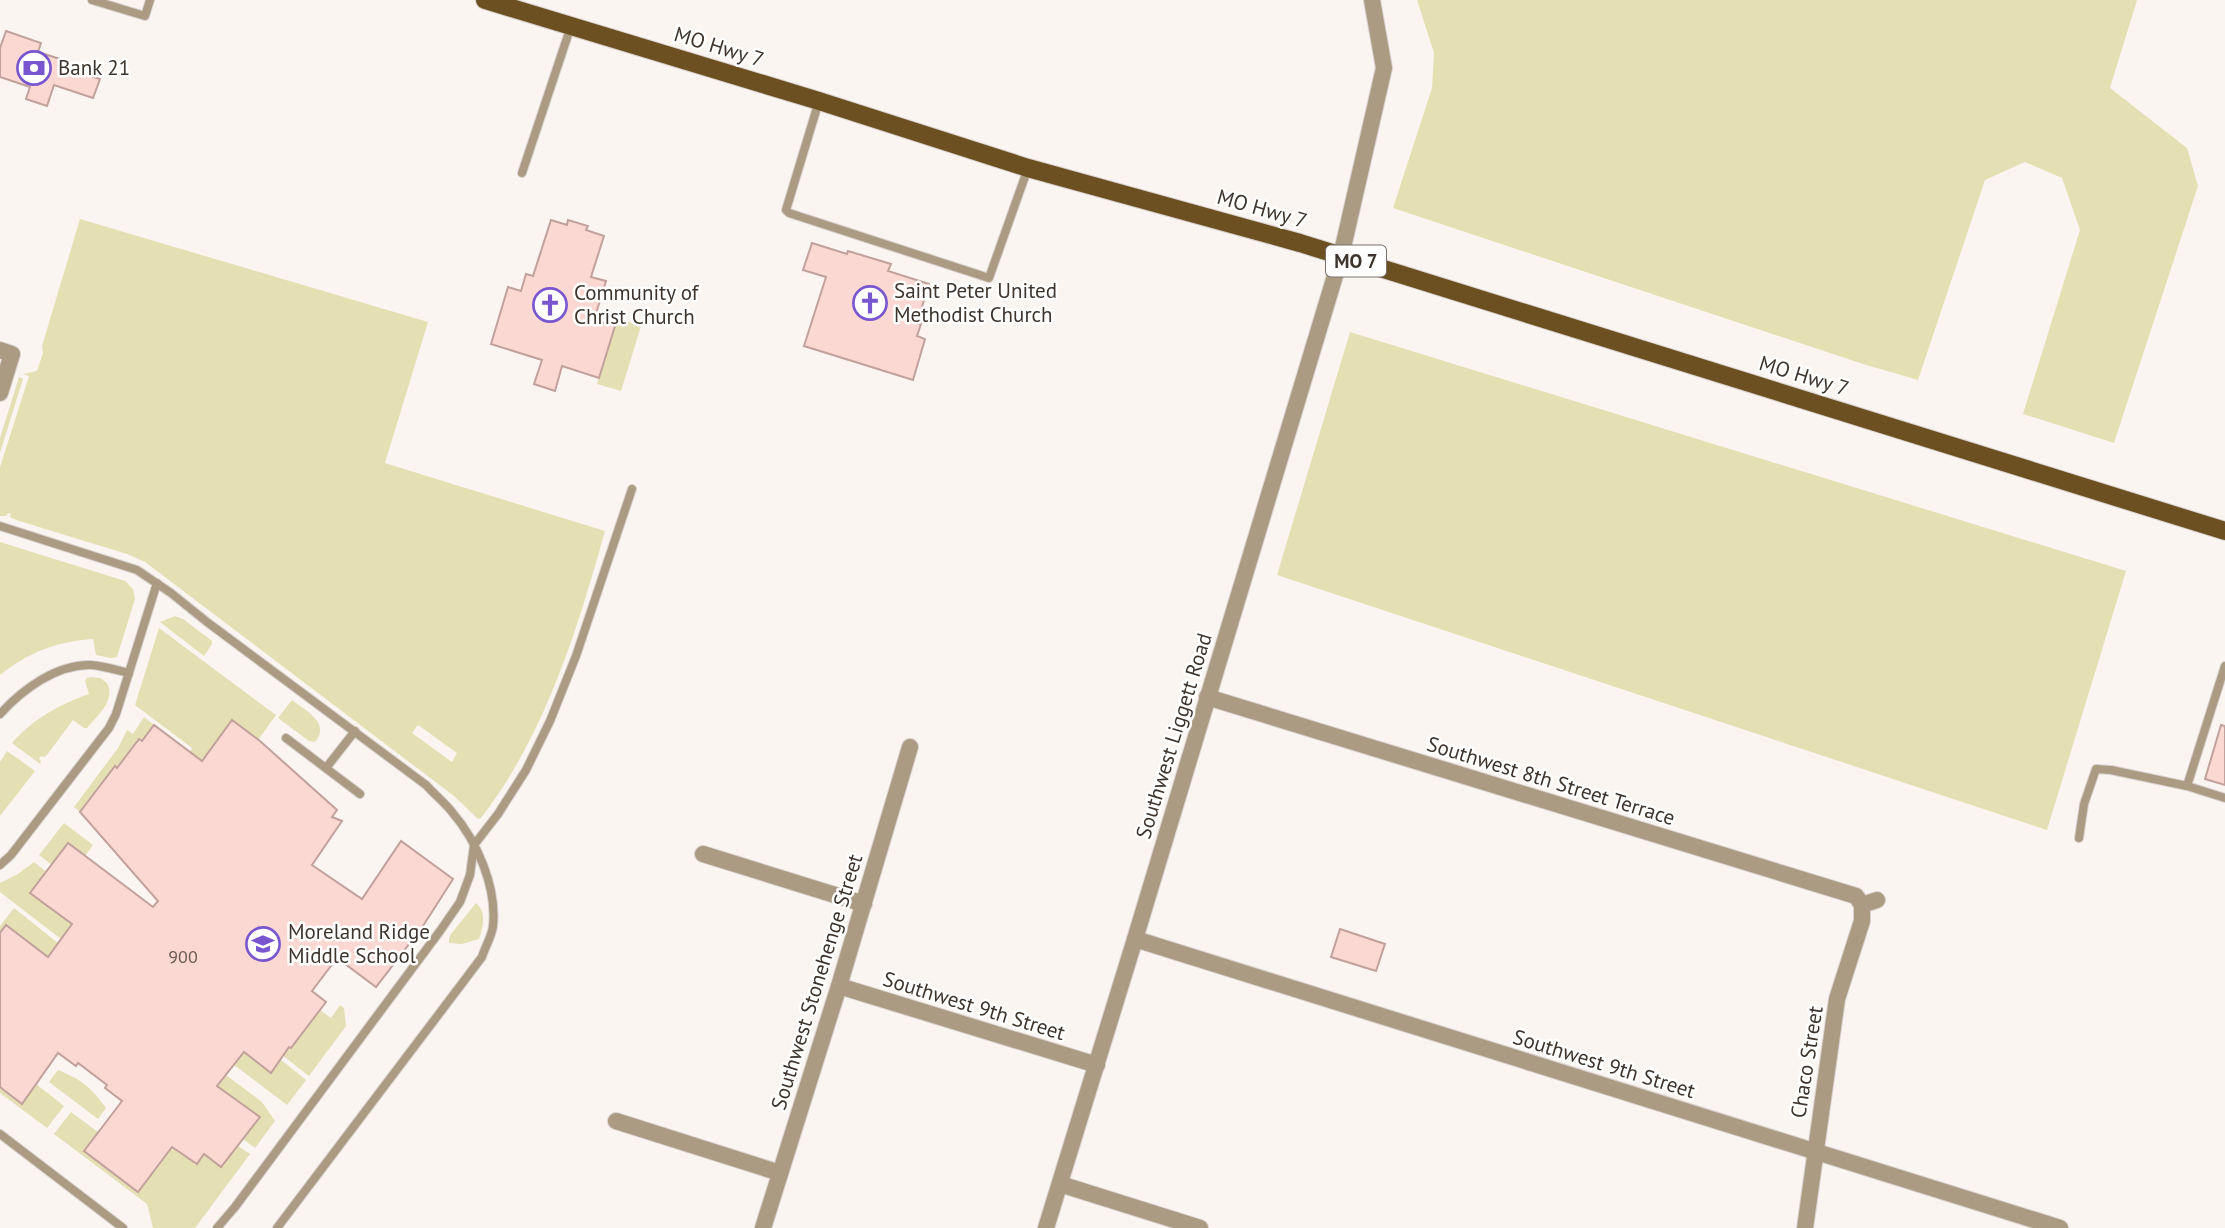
<svg xmlns="http://www.w3.org/2000/svg" width="2225" height="1228" font-family="'PT Sans',sans-serif">
<rect width="100%" height="100%" fill="#fbf5f2"/>
<!-- green -->
<g fill="#e5dfb4" fill-rule="evenodd">
<polygon points="1417,0 2137,0 2110,88 2187,148 2198,186 2114,443 2023,414 2080,230 2062,178 2025,162 1985,180 1918,380 1863,364 1393,208 1432,88 1434,53"/>
<path d="M80,219L428,322L385,463L605,531C577,631 545,735 481,818L478,819L454,796L145,562L127,554L16,520L10,517L11,514L8,513L6,516H0V467L29,376L23,374L37,371L43,353L42,346ZM418,725L457,753L452,762L412,733Z"/>
<polygon points="618,318 641,326 621,391 597,384"/>
<polygon points="1350,332 2126,571 2047,830 1277,575"/>
<polygon points="19,377 23,379 0,453 0,438"/>
<path d="M0,542L125,581L133,589L135,599L117,657L111,658L96,655L93,639C58,641 27,653 0,675Z"/>
<polygon points="175,616 183,619 212,641 212,644 204,656 160,622"/>
<polygon points="159,628 276,715 258,740 202,761 190,752 192,748 135,705"/>
<path d="M91,677L100,678L107,683C116,700 98,715 87,728H84L73,720L47,755L44,757L41,756L39,759L41,761L40,764L12,743C33,719 58,705 89,694L85,681L87,678Z"/>
<path d="M292,700C306,711 331,723 315,742L309,741L278,718Z"/>
<polygon points="144,717 154,725 142,741 139,739 117,768 115,767 80,812 74,807 118,748 127,730 133,734"/>
<polygon points="7,751 35,771 0,816 0,762"/>
<polygon points="64,823 93,845 85,856 68,843 52,865 39,855"/>
<polygon points="34,862 47,872 31,893 64,918 75,920 61,939 0,892 0,883 18,874"/>
<path d="M476,903C487,912 483,927 479,939L462,944L449,943V939L451,934Z"/>
<polygon points="14,908 58,943 45,960 6,925 0,933 0,926"/>
<polygon points="340,1005 344,1008 346,1026 309,1076 282,1055 289,1047 291,1048 320,1010 331,1018"/>
<polygon points="244,1052 271,1073 280,1059 306,1080 287,1105 234,1065"/>
<path d="M58,1070C83,1080 90,1087 106,1108L98,1119L49,1082Z"/>
<polygon points="226,1075 262,1102 275,1121 255,1148 243,1139 260,1117 226,1092 215,1090"/>
<polygon points="36,1084 64,1106 47,1128 0,1093 0,1087"/>
<polygon points="71,1112 98,1132 84,1151 138,1191 172,1147 197,1164 204,1154 221,1167 238,1146 250,1154 195,1228 153,1228 147,1204 54,1134"/>
</g>
<!-- building -->
<g fill="#fbd8d2" stroke="#c2a19c" stroke-width="2">
<polygon points="6,31 41,43 38,52 60,59 58,65 100,79 93,98 54,85 47,106 26,99 30,87 0,77 0,48"/>
<polygon points="551,220 567,225 568,220 588,226 586,230 604,236 591,277 606,281 594,320 615,326 599,378 562,366 555,391 534,384 542,360 491,344 508,287 521,291 526,274 533,276"/>
<polygon points="812,243 847,254 848,251 891,264 888,271 929,284 917,323 921,324 917,336 925,339 913,380 804,346 826,277 803,270"/>
<polygon points="232,720 260,741 337,810 332,817 342,821 312,865 362,899 401,841 453,879 423,926 376,987 337,958 312,991 326,1002 291,1048 289,1047 271,1073 244,1052 217,1086 260,1117 221,1167 204,1154 197,1164 172,1147 138,1192 84,1151 122,1101 105,1088 107,1085 78,1063 76,1066 58,1053 22,1104 0,1087 0,933 6,925 48,957 72,924 30,893 68,843 153,907 158,901 80,812 115,766 117,768 139,739 142,741 154,725 202,761"/>
<polygon points="2221,725 2225,726 2225,785 2205,779"/>
<polygon points="1340,929 1385,944 1376,971 1331,957"/>
</g>
<g fill="none" stroke-linecap="round" stroke-linejoin="round">
<!-- lane casing -->
<g stroke="#d9d2cf" stroke-width="10">
<g id="lane">
<polyline points="92,0 145,16 150,0"/>
<polyline points="819,101 786,210 789,213 989,278 1028,168"/>
<polyline points="522,173 571,26"/>
<path d="M0,526L137,570L171,593L207,622L426,785C434,794 444,802 452,812C477,841 497,887 493,926C492,936 485,947 482,957L277,1228"/>
<path d="M0,714C22,690 56,664 91,665C104,666 116,670 129,673"/>
<polyline points="286,738 360,794"/>
<polyline points="326,768 355,731"/>
<polyline points="2187,786 2225,798"/>
<polyline points="2079,838 2084,804 2096,769 2111,770 2187,786 2225,666"/>
<polyline points="0,865 11,855 109,728 116,714 157,583"/>
<polyline points="0,1134 123,1228"/>
<polyline points="217,1228 235,1207 440,931 460,902 470,875 474,845 498,814 526,770 550,721 576,656 632,489"/>
</g>
</g>
<!-- street casing -->
<g stroke="#d9d2cf" stroke-width="18">
<g id="street">
<polyline points="0,350 12,354 0,393"/>
<polyline points="1207,697 1856,896 1862,905 1877,900"/>
<polyline points="703,854 864,904"/>
<polyline points="1135,939 2060,1228"/>
<polyline points="839,986 1097,1065"/>
<polyline points="616,1121 780,1173"/>
<polyline points="1060,1184 1200,1228"/>
<polyline points="763,1228 839,986 910,747"/>
<polyline points="1046,1228 1135,939 1341,256 1384,68 1372,0"/>
<polyline points="1805,1228 1837,999 1862,921 1862,905"/>
</g>
</g>
<!-- primary casing -->
<g stroke="#d9d2cf" stroke-width="20">
<polyline id="primary" points="485,0 819,101 1028,168 1300,243 2225,531"/>
</g>
<!-- lane -->
<use href="#lane" stroke="#ac9b83" stroke-width="8"/>
<!-- street -->
<use href="#street" stroke="#ac9b83" stroke-width="16"/>
<!-- primary -->
<use href="#primary" stroke="#6c5022" stroke-width="18"/>
</g>
<!-- icons -->
<defs>
<g id="bank-ring" transform="scale(1.75)"><circle r="9.5" fill="#fff" stroke="#7856d0" stroke-width="1.5"/><path d="M-6-4H6V4H-6ZM0-2.3a2.3 2.3 0 1 0 0 4.6a2.3 2.3 0 1 0 0-4.6Z" fill="#7856d0"/></g>
<g id="church-ring" transform="scale(1.75)"><circle r="9.5" fill="#fff" stroke="#7856d0" stroke-width="1.5"/><path d="M-1.2-6h2.4v3.5h3.3v2.4h-3.3V6h-2.4V-.1h-3.3v-2.4h3.3Z" fill="#7856d0"/></g>
<g id="school-ring" transform="scale(1.75)"><circle r="9.5" fill="#fff" stroke="#7856d0" stroke-width="1.5"/><path d="M0-5L7-2L0 1L-7-2ZM-4 1L0 2.5L4 1V4Q0 6-4 4Z" fill="#7856d0"/></g>
</defs>
<g fill-rule="evenodd">
<use href="#bank-ring" x="34" y="68"/>
<use href="#church-ring" x="870" y="303"/>
<use href="#church-ring" x="550" y="305"/>
<use href="#school-ring" x="263" y="944"/>
</g>
<g text-anchor="middle" stroke-width="5" stroke-linejoin="round" paint-order="stroke">
<!-- number labels -->
<g font-size="18" fill="#6e5d56">
<text x="183" y="963">900</text>
</g>
<!-- shield labels -->
<rect fill="#fff" stroke="#79716c" stroke-width="2" x="1326" y="245.5" width="60" height="31" rx="5"/>
<g font-size="19" font-weight="bold" fill="#3f342d">
<text x="1356" y="268">MO 7</text>
</g>
<!-- street labels -->
<g font-size="21" fill="#3f342d" stroke="#fff">
<text transform="translate(719 47) rotate(17)" y="7">MO Hwy 7</text>
<text transform="translate(1262 209) rotate(16)" y="7">MO Hwy 7</text>
<text transform="translate(1804 376) rotate(17)" y="7">MO Hwy 7</text>
<text transform="translate(1174 736) rotate(-73)" y="7">Southwest Liggett Road</text>
<text transform="translate(1551 781) rotate(17)" y="7">Southwest 8th Street Terrace</text>
<text transform="translate(817 982) rotate(-73)" y="7">Southwest Stonehenge Street</text>
<text transform="translate(974 1006) rotate(17)" y="7">Southwest 9th Street</text>
<text transform="translate(1807 1062) rotate(-81)" y="7">Chaco Street</text>
<text transform="translate(1604 1064) rotate(17)" y="7">Southwest 9th Street</text>
</g>
<!-- poi labels -->
<g font-size="21" fill="#3f342d" stroke="#fff" text-anchor="start">
<text x="58" y="75">Bank 21</text>
<text x="894" y="298">Saint Peter United<tspan x="894" dy="24">Methodist Church</tspan></text>
<text x="574" y="300">Community of<tspan x="574" dy="24">Christ Church</tspan></text>
<text x="288" y="939">Moreland Ridge<tspan x="288" dy="24">Middle School</tspan></text>
</g>
</g>
</svg>
